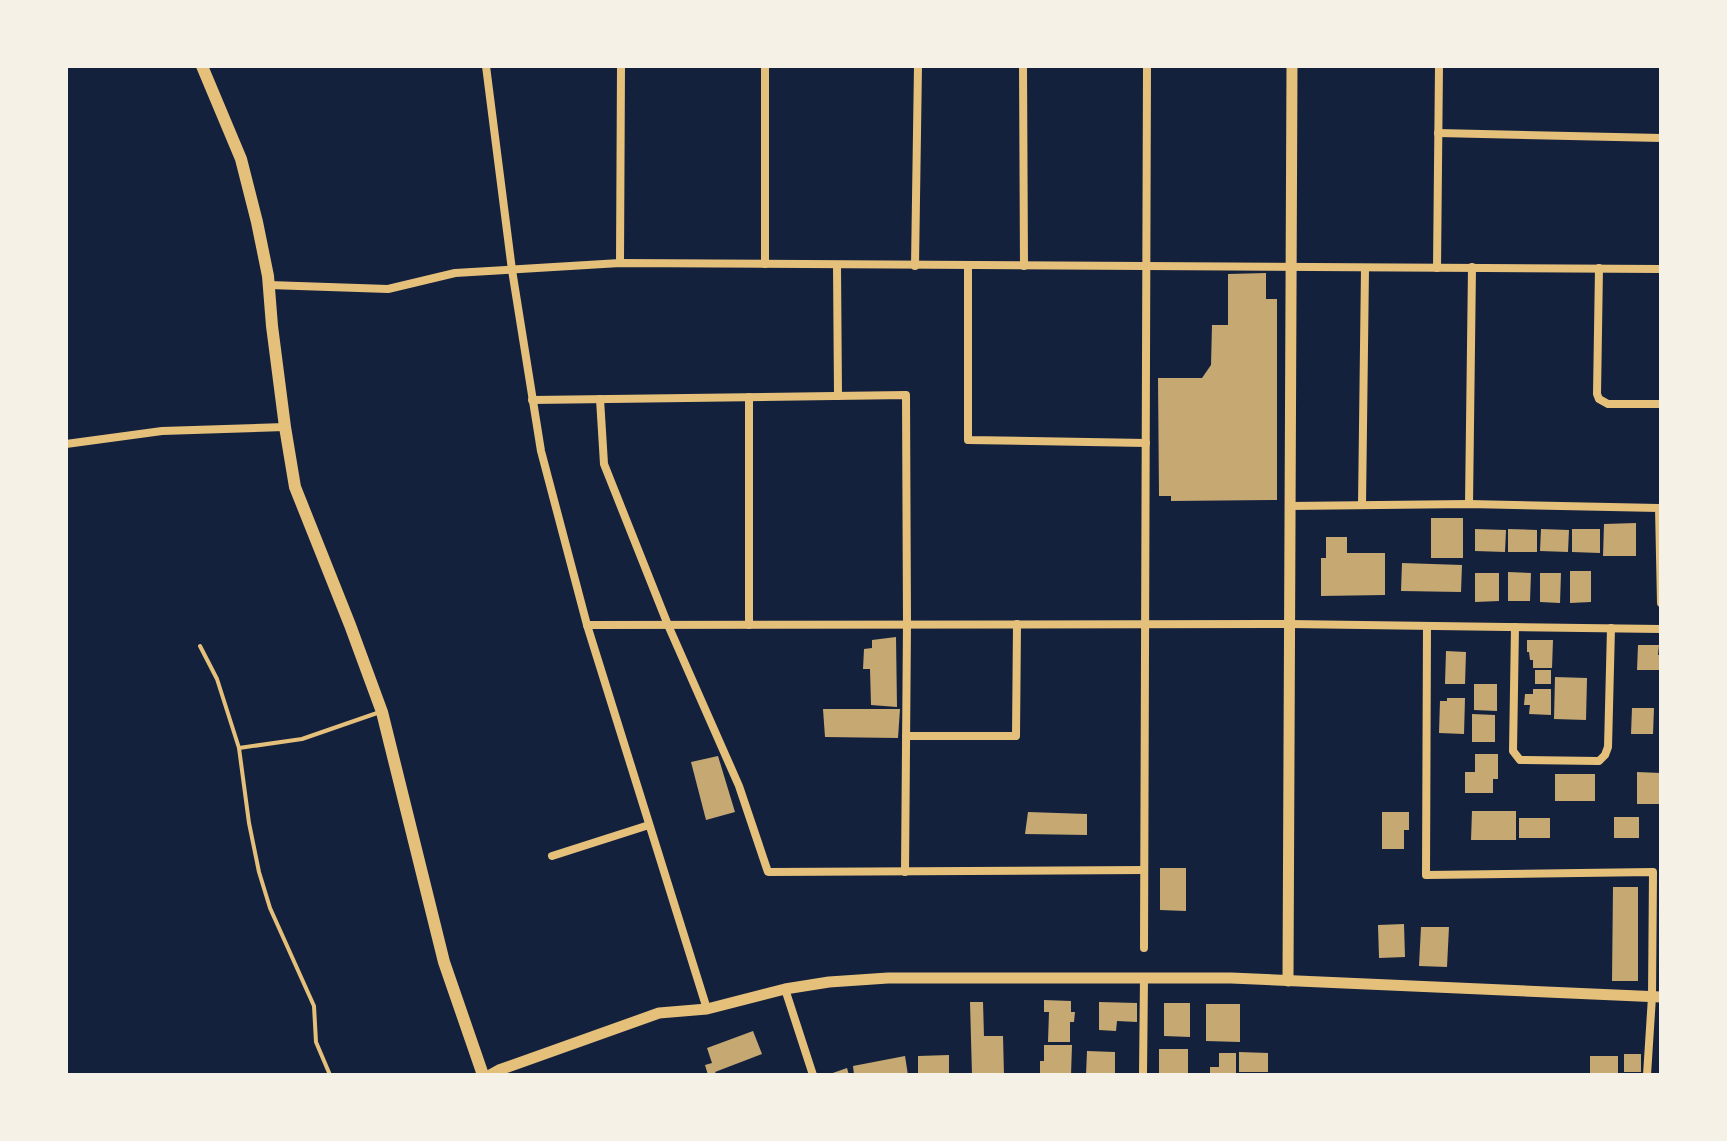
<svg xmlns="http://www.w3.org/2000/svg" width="1727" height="1141" font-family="Manrope,sans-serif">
<rect width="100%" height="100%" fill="#14213d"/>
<!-- building -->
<g fill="#c6a872">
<polygon points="1266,273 1266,299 1277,299 1277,500 1171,501 1171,496 1159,496 1158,378 1202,378 1211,365 1212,325 1228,325 1228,274"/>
<rect x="1431" y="518" width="32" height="40"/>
<polygon points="1636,523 1636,556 1603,556 1604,524"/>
<polygon points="1475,529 1506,530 1505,552 1475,551"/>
<polygon points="1508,529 1537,530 1537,552 1508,552"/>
<polygon points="1541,529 1569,530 1568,552 1540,551"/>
<polygon points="1572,529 1600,529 1600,553 1572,552"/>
<polygon points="1326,537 1347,537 1347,553 1385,553 1385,595 1321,596 1321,558 1326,558"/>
<polygon points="1402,563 1462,565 1461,592 1401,591"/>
<polygon points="1570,571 1591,571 1591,602 1570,603"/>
<polygon points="1508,572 1531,573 1530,601 1508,601"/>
<polygon points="1475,573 1499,573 1499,601 1475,602"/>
<polygon points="1540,573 1561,573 1560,603 1540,602"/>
<polygon points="896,637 897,707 871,705 870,669 863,669 864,649 872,648 872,640"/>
<polygon points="1527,640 1553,640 1552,668 1533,668 1533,660 1530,660 1529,652 1527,652"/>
<polygon points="1638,645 1659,645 1658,655 1661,655 1661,670 1637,670"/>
<polygon points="1446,651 1466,652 1465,684 1445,684"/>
<rect x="1535" y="670" width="16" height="14"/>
<polygon points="1555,677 1587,678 1586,720 1554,719"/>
<polygon points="1474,684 1497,684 1497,711 1474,710"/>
<polygon points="1533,689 1551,689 1551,715 1529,714 1530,705 1524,705 1525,694 1533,694"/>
<polygon points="1447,698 1465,698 1464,734 1439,733 1440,701 1447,701"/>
<polygon points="1632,708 1654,708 1653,734 1631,734"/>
<polygon points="823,709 900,709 898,738 825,737"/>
<polygon points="1472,714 1495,715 1495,742 1472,742"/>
<polygon points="1475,754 1498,754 1498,779 1493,779 1493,793 1465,793 1465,772 1475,772"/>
<polygon points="718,756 735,812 706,820 691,762"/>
<polygon points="1637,772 1661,773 1661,804 1637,804"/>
<rect x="1555" y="774" width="40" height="27"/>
<polygon points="1472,811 1516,811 1516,840 1471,840"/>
<polygon points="1028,812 1087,814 1087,835 1025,834"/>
<polygon points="1382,812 1409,812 1409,830 1404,830 1404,849 1382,849"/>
<rect x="1614" y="817" width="25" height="21"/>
<rect x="1519" y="818" width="31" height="20"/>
<polygon points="1160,868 1186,868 1186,911 1160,910"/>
<polygon points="1613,887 1638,887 1638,981 1612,981"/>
<polygon points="1404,924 1405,957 1379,958 1378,925"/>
<polygon points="1421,927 1449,927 1447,967 1419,966"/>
<polygon points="1044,1000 1071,1001 1071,1012 1075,1012 1074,1022 1070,1022 1070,1042 1048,1042 1049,1012 1044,1012"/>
<polygon points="970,1002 983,1002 984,1036 1003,1036 1004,1075 972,1075"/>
<polygon points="1099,1002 1137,1003 1137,1022 1117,1021 1116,1031 1099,1030"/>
<polygon points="1164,1003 1190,1003 1190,1037 1164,1036"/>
<polygon points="1206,1004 1240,1004 1240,1042 1206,1041"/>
<polygon points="753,1031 762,1054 715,1072 717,1075 708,1075 705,1065 712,1063 707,1048"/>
<polygon points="1044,1045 1072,1045 1071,1075 1040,1075 1040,1061 1044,1061"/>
<rect x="1159" y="1049" width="29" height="26"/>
<polygon points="1087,1051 1115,1052 1115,1075 1086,1075"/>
<polygon points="1239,1052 1268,1053 1268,1072 1239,1072"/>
<polygon points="1219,1053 1236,1053 1236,1074 1210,1075 1210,1067 1219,1067"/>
<rect x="1624" y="1054" width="17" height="18"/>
<polygon points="949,1055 949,1075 918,1075 918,1056"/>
<polygon points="905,1056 908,1075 854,1075 853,1066"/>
<rect x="1590" y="1056" width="28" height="19"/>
<polygon points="847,1068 849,1075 827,1075"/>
</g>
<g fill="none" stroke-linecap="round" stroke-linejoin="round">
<!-- service -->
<g stroke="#e5c07b" stroke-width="4">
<polyline points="200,646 217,679 239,748 249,823 259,872 270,908 314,1006 316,1042 330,1075"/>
<polyline points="239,748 302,739 380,712"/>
</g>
<!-- minor -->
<g stroke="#e5c07b" stroke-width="8">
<polyline points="486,66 512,270 541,451 587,625 707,1009"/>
<polyline points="1023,66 1024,266"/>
<polyline points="1438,133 1661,138"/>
<polyline points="620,263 621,66"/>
<polyline points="765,264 765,66"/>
<polyline points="837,265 838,396"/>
<polyline points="915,266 918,66"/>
<polyline points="968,266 968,440 1146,443"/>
<polyline points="1437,268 1439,66"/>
<polyline points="1599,268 1597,394 1599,399 1608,404 1661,404"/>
<polyline points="269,285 388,289 455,273 620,263 1661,269"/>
<polyline points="600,399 604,464 668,625 739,786 768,872 1144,870"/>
<polyline points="532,400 906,395 907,624 905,872"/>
<polyline points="66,444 162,431 285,427"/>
<polyline points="1469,504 1472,267"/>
<polyline points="1362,505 1365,268"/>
<polyline points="1289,506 1469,504 1659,508 1661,603"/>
<polyline points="587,625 1289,624 1661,629"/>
<polyline points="749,625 749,397"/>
<polyline points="1427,626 1426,875 1653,872 1652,997 1647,1075"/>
<polyline points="1515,627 1513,751 1520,760 1599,761 1605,755 1608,747 1611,628"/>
<polyline points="906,736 1016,736 1017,624"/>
<polyline points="552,856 649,825"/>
<polyline points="1144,948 1147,66"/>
<polyline points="785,989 813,1075"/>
<polyline points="1143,1075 1144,978"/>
</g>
<!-- tertiary -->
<g stroke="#e5c07b" stroke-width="11">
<polyline points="1288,981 1292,66"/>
<polyline points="490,1075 499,1070 659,1013 707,1009 785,989 829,982 888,978 1231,978 1661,997"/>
</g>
<!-- secondary -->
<polyline stroke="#e5c07b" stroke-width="12" points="202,66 241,159 257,222 268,276 272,326 285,427 295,487 350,625 382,712 444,962 483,1075"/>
</g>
<!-- border -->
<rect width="1727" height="1141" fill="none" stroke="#f6f1e7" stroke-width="136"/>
</svg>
